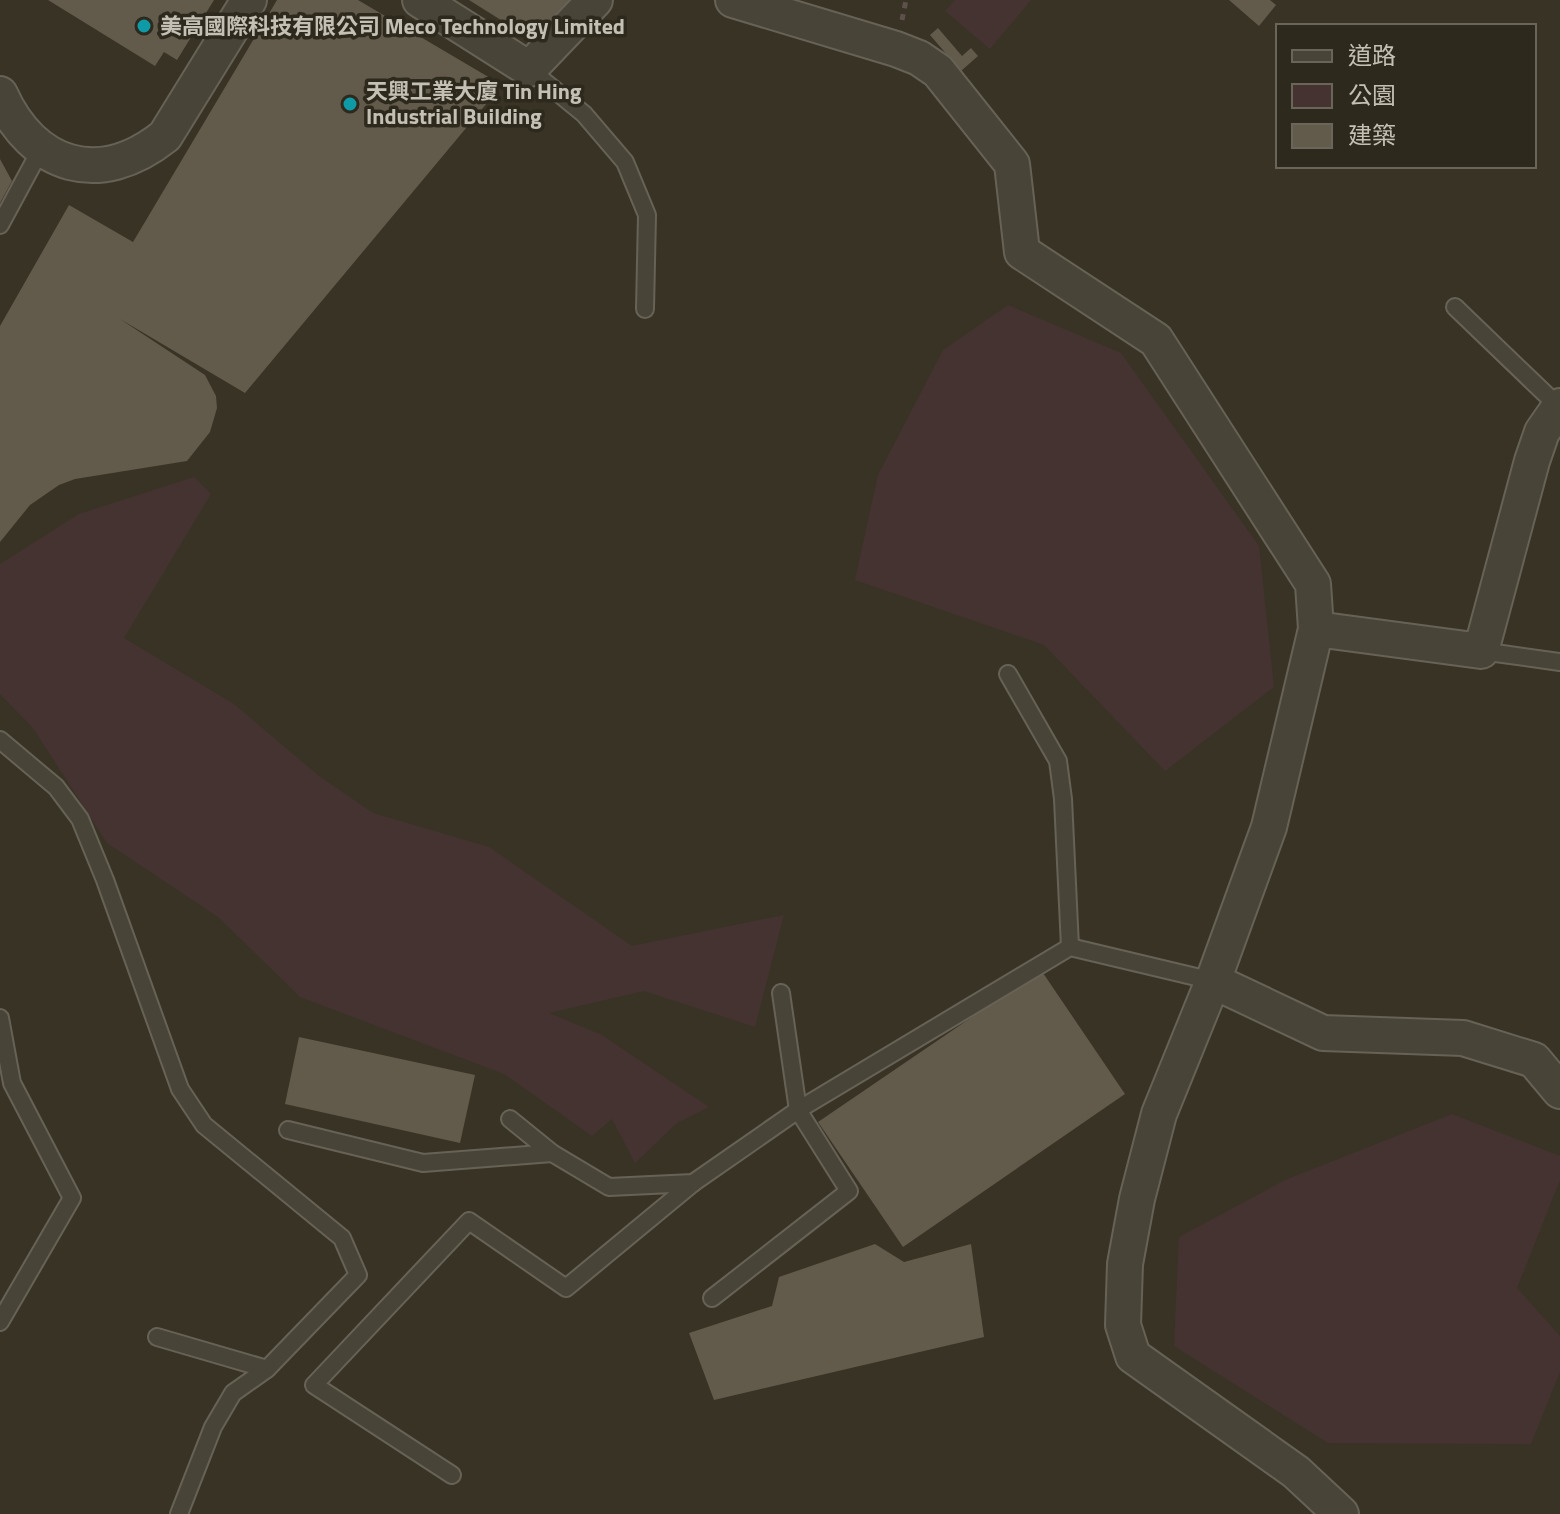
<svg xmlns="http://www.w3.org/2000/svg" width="1560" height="1514" font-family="'Titillium Web','Noto Sans TC',sans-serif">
<rect width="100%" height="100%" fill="#393325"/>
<!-- green -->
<g fill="#453332">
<polygon points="955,0 1031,0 990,49 945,11"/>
<polygon points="1008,305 1121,353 1259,546 1274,687 1165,771 1044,645 855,580 878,475 943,350"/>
<polygon points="194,477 211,494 124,638 234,704 319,776 373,813 489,847 632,946 784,915 755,1027 644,991 549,1013 602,1035 709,1107 677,1123 635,1163 612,1119 592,1136 504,1074 300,997 218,917 107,843 33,728 0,694 0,564 79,514"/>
<polygon points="1452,1114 1560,1156 1560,1180 1517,1288 1560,1336 1560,1372 1531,1444 1328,1443 1174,1346 1179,1237 1285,1180"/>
</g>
<!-- building -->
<g fill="#625b4b">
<polygon points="48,0 214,0 177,60 164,52 155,66"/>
<polygon points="277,0 358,0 502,85 245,393 120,319 205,375 216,396 217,408 210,432 187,461 75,479 59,485 30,505 0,542 0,326 69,205 133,242"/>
<polygon points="469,0 577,0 536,42"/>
<polygon points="1229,0 1270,0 1276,5 1259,26"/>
<polygon points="938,28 962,56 971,48 978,56 961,71 930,35"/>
<polygon points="0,159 12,181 0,203"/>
<polygon points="1041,970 1125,1094 903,1247 818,1122"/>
<polygon points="299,1037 475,1075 460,1143 285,1104"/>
<polygon points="875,1244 904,1262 971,1244 984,1337 714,1400 689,1333 772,1306 779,1277"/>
</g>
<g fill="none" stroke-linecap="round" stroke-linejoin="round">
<!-- lane casing -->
<g stroke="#676256" stroke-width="20">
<g id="lane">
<polyline points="529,69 584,114 625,162 647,215 645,309"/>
<polyline points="0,225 41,149"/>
<polyline points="1455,307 1559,407"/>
<polyline points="1481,651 1560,662"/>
<polyline points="1008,674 1058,761 1063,799 1070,947"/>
<polyline points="0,740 56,787 80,819 105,880 180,1089 204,1125 342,1238 358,1275 267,1369 157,1337"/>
<polyline points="0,1018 12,1083 72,1198 0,1322"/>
<polyline points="510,1119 552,1153 609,1187 693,1183 798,1110 1070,947 1213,981"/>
<polyline points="288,1130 423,1163 552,1153"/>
<polyline points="712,1298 849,1191 798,1110 781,993"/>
<polyline points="452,1475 314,1385 469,1221 566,1288 693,1183"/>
<polyline points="179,1514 213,1427 233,1393 267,1369"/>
</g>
</g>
<!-- street casing -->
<g stroke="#676256" stroke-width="38">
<g id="street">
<polyline points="420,0 529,69 595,0"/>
<polyline points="733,0 896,49 919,58 938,71 1012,164 1022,252 1156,340 1313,584 1316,629 1269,827 1213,981 1159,1114 1137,1199 1125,1264 1123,1325 1133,1356 1296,1472 1341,1514"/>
<path d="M0,94C33,168 100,188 165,136L249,0"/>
<polyline points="1316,629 1481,651 1532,461 1542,432 1560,406"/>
<polyline points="1213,981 1323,1033 1463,1038 1534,1060 1560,1091"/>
</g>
</g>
<!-- path -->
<polyline stroke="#5e504b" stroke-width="5" stroke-dasharray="6 6" stroke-linecap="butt" points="902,20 906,0"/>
<!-- lane -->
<use href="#lane" stroke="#494438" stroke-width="16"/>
<!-- street -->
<use href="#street" stroke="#494438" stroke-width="34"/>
</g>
<!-- markers -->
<g fill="#0f9aa8" stroke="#2e291d" stroke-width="3">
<circle cx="144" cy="26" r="8"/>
<circle cx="350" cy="104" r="8"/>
</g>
<g text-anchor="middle" stroke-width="7" stroke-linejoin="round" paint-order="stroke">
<!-- poi labels -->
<g font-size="22" font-weight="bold" fill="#c5c0b4" stroke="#2e291d" text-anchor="start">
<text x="160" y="34">美高國際科技有限公司 Meco Technology Limited</text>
<text x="366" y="99">天興工業大廈 Tin Hing<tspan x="366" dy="25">Industrial Building</tspan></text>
</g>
</g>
<!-- legend -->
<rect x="1276" y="24" width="260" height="144" fill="#2e291d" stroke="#6a6559" stroke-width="2"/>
<rect x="1292" y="50" width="40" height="12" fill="#494438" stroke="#6a6559" stroke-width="2"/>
<text x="1348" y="64" font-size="24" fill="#c5c0b4">道路</text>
<rect x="1292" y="84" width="40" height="24" fill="#453332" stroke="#6a6559" stroke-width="2"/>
<text x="1348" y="104" font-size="24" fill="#c5c0b4">公園</text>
<rect x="1292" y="124" width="40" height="24" fill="#625b4b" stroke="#6a6559" stroke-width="2"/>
<text x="1348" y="144" font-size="24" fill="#c5c0b4">建築</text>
</svg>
